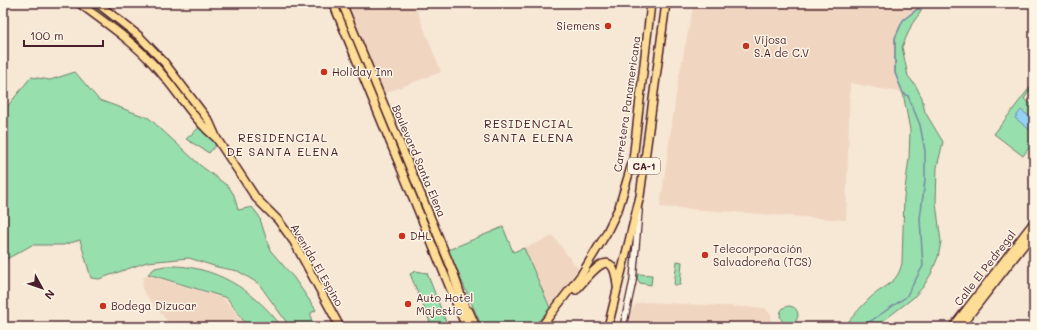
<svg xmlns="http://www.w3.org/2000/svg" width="1037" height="330" font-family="Mali,sans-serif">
<rect width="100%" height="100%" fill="#f7e7d5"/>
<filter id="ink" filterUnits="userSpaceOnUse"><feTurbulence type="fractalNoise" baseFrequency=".025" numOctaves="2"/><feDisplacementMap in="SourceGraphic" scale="8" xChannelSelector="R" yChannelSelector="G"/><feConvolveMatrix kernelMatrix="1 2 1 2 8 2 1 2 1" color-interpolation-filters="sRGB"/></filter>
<g filter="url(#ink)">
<!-- built -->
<g fill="#f0d6c1">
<polygon points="346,3 414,3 441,72 385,93"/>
<polygon points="694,3 925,3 903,20 895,73 903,93 850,83 846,220 660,207 678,81"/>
<polygon points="553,236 579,270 562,297 551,310 524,248"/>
<polygon points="147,275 223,298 235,311 246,327 172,327 146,295 142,288 143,278"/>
<polygon points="643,302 765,308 771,315 771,321 780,327 627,327 631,311 636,304"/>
</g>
<!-- green -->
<g fill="#97dfad" stroke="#707f6c">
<polygon points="83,3 93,3 154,55 152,56"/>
<path d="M918,9L922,10L912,24L902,47L908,76L916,86L922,98L925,112L943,142L937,167L936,203L941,242L938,257L931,274L923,287L913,298L883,321L873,327H844C852,317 860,308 869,299C884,285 897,285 902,263L904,197L909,158L910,130L903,93L895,73V38L903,20Z"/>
<polygon points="75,72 99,100 149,118 201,166 229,187 234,195 238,210 252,207 259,216 270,250 294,278 316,310 311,313 311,319 316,327 290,327 259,284 238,271 217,267 189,258 147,262 99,279 91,278 80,240 63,245 32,245 3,261 3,112 31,77 50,80"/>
<polygon points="1034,82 1034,92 1030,90 1024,99 1034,106 1034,141 1023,156 994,134"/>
<polygon points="201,126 216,145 209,153 186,139"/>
<polygon points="503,227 513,252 524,248 551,310 531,327 482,327 448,250"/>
<polygon points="677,261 682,262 680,285 674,285"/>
<path d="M165,266C214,264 254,290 282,327H248L227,298L148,274L155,268Z"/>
<polygon points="416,271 427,273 448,327 432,327 410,274"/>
<polygon points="638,274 652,275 651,285 640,283 637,278"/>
<circle cx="789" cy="315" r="9"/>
</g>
<!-- water -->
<polygon fill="#94d2f5" stroke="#768aa4" points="1021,110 1034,120 1034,125 1030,130 1015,118"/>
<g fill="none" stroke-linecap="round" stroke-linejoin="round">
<!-- stream -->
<polyline stroke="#768aa4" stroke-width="1.5" points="862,327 906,297 923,266 920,219 925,180 925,151 920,125 908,96 903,93 895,73 895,38 903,20 925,3"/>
<!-- minor casing -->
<g stroke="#4a1f2b" stroke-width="8">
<polyline id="minor" points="623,327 633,281 639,211"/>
</g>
<!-- major casing -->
<g stroke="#4a1f2b" stroke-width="10">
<g id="major">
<path d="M79,3C104,22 133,41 154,65C176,88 191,117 215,137"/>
<polyline points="97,3 139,36 164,62 209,121 217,139 256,198 278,220 294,242 340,327"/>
<polyline points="333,3 466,327"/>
<polyline points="342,3 455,277"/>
<path d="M576,290C591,274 613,241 617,286"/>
<polyline points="469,311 476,327"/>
<polyline points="541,327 581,275 606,234 619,207 633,160 651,3"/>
<polyline points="608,327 640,196 666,3"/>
<polyline points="953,327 1034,222"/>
<polyline points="960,327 1034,232"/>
</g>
</g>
<!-- highway casing -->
<g stroke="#4a1f2b" stroke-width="11">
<polyline id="highway" points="453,273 471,327"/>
</g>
<!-- minor -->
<use href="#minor" stroke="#fcf5e5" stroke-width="5.5"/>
<!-- major -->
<use href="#major" stroke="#fedd96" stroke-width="7"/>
<!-- highway -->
<use href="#highway" stroke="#fedd96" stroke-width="8"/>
</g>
</g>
<!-- markers -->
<g fill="#c8321e" stroke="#fcf5e5" stroke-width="1.5">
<circle cx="608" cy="26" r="4"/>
<circle cx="746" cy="46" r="4"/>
<circle cx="324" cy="72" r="4"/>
<circle cx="402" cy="236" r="4"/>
<circle cx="705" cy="255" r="4"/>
<circle cx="408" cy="304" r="4"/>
<circle cx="103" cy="306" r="4"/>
</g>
<g text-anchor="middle" stroke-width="3" stroke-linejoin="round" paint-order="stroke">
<!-- shield labels -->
<rect fill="#fcf5e5" stroke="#7f5f63" stroke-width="1" x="628" y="158" width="32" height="16" rx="3"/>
<g font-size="10" font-weight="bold" fill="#4a1f2b">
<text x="644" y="170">CA-1</text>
</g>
<!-- poi labels -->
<g font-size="11" fill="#4a1f2b" stroke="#fcf5e5" text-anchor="start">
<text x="600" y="30" text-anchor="end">Siemens</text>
<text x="754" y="44">Vijosa<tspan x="754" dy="13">S.A de C.V</tspan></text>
<text x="332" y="76">Holiday Inn</text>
<text x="410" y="240">DHL</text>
<text x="713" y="253">Telecorporación<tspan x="713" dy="13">Salvadoreña (TCS)</tspan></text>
<text x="416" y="302">Auto Hotel<tspan x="416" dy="13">Majestic</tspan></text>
<text x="111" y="310">Bodega Dizucar</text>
</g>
<!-- street labels -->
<g font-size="11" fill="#4a1f2b" stroke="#fcf5e5">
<text transform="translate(627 104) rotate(-82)" y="4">Carretera Panamericana</text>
<text transform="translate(419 161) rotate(67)" y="4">Boulevard Santa Elena</text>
<text transform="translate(317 265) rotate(60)" y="4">Avenida El Espino</text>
<text transform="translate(985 268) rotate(-52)" y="4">Calle El Pedregal</text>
</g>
<!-- neighbourhood labels -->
<g font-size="12" letter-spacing="1" fill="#4a1f2b" stroke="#fcf5e5">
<text x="529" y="128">RESIDENCIAL<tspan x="529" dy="14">SANTA ELENA</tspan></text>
<text x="283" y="142">RESIDENCIAL<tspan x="283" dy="14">DE SANTA ELENA</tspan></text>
</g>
</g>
<!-- margin -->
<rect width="1037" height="330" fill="none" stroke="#fcf5e5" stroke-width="16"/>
<rect x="8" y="8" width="1021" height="314" fill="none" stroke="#4a1f2b" stroke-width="1.5" filter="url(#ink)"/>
<!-- north arrow -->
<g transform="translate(42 288) rotate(130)" stroke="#fcf5e5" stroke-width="3" paint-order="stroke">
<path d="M0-3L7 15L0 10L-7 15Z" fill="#4a1f2b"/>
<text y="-6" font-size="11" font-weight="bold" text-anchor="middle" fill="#4a1f2b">N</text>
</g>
<!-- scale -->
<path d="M24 40v6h79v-6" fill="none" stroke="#4a1f2b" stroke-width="2"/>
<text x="30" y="40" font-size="12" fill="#4a1f2b" stroke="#fcf5e5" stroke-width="3" paint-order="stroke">100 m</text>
</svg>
